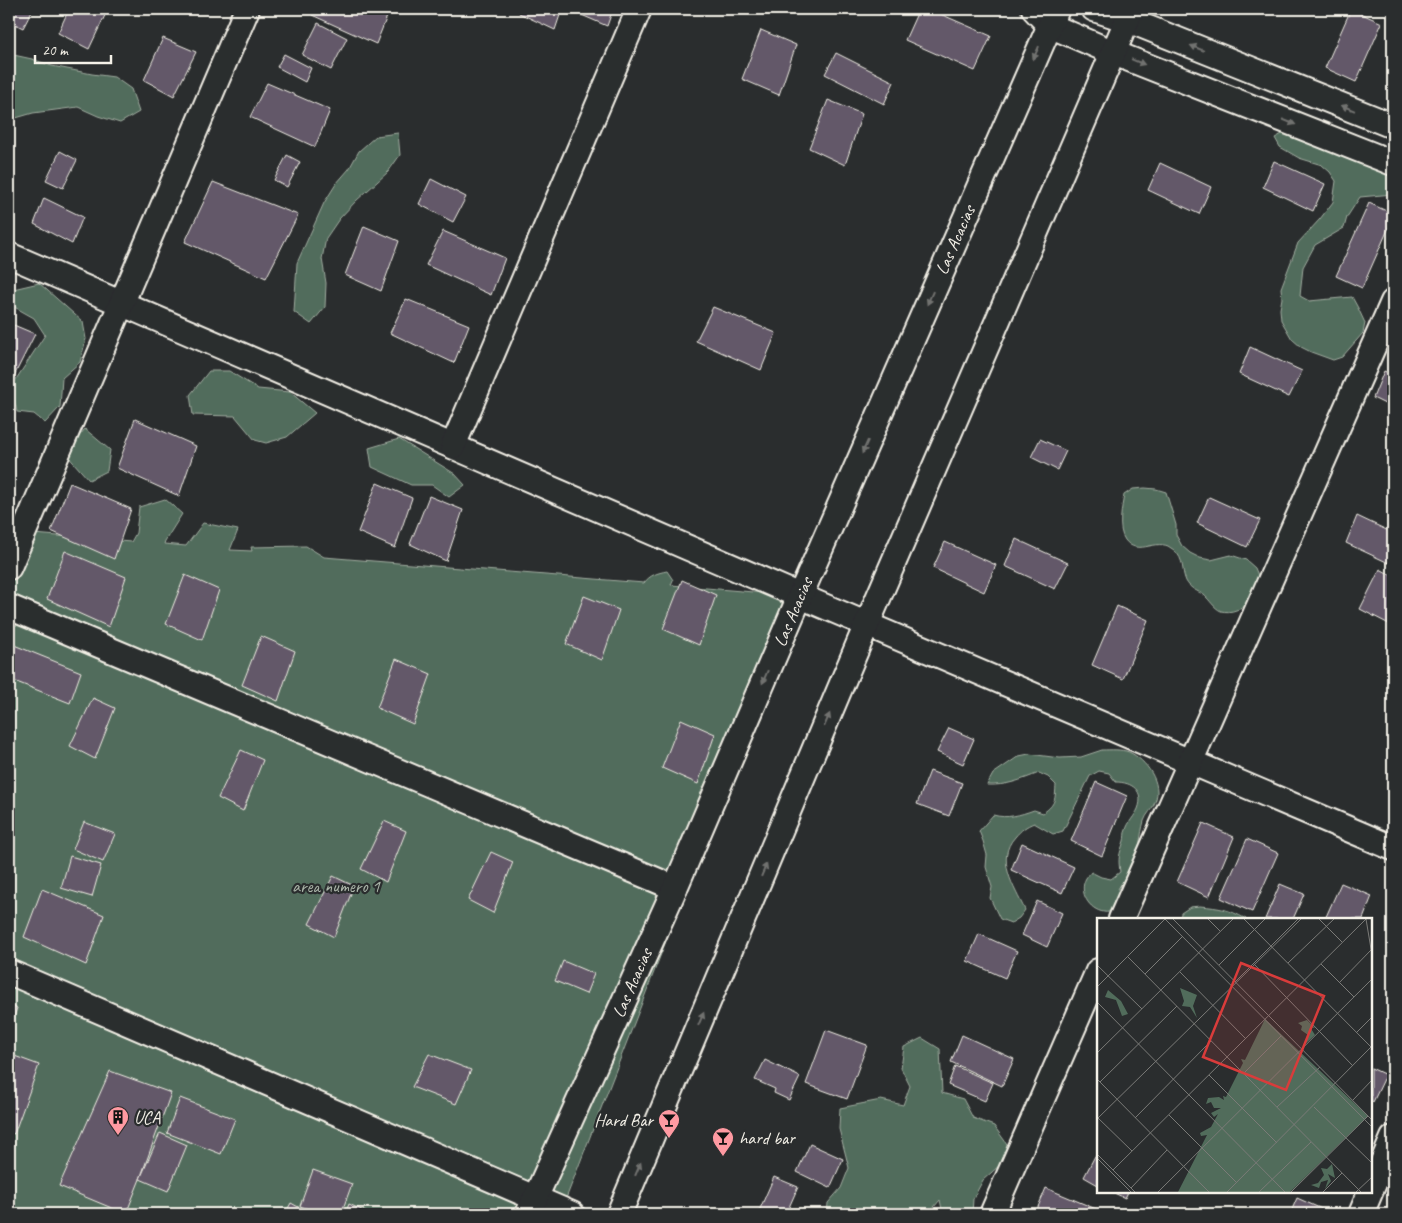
<svg xmlns="http://www.w3.org/2000/svg" width="1402" height="1223" font-family="Caveat,sans-serif">
<rect width="100%" height="100%" fill="#2a2d2e"/>
<filter id="ink" filterUnits="userSpaceOnUse"><feTurbulence type="fractalNoise" baseFrequency=".02" numOctaves="2"/><feDisplacementMap in="SourceGraphic" scale="10" xChannelSelector="R" yChannelSelector="G"/><feConvolveMatrix kernelMatrix="1 2 1 2 8 2 1 2 1" color-interpolation-filters="sRGB"/></filter>
<g filter="url(#ink)">
<!-- green -->
<g fill="#516c5b" stroke="#a2aea2">
<polygon points="9,54 32,59 52,66 92,74 114,77 131,89 139,112 120,123 98,116 78,107 33,113 9,120"/>
<polygon points="1294,130 1385,171 1393,177 1393,194 1360,197 1347,217 1344,228 1315,245 1303,267 1300,296 1309,301 1352,297 1358,308 1365,323 1363,333 1342,357 1333,360 1311,352 1301,347 1292,339 1281,320 1280,309 1282,298 1281,288 1298,243 1320,219 1333,202 1336,181 1330,172 1322,165 1299,158 1280,147 1275,138 1284,133"/>
<polygon points="398,133 400,155 388,172 356,201 339,219 326,238 322,259 326,283 325,307 311,324 294,312 297,263 324,203 336,184 349,169 359,151 376,136"/>
<polygon points="39,283 83,322 86,339 80,362 62,378 60,407 45,423 34,414 17,412 11,387 45,335 34,318 9,304 9,290"/>
<polygon points="209,371 229,371 258,389 290,392 315,413 287,437 266,443 255,440 235,416 193,415 190,395"/>
<polygon points="85,429 110,450 107,471 89,480 65,453"/>
<polygon points="399,439 455,474 465,485 449,497 432,485 411,485 372,467 369,448"/>
<path d="M1145,488L1156,489L1166,492L1176,525V535L1182,546L1190,553L1200,558L1211,560L1231,555L1246,560L1255,568L1259,578C1254,593 1253,606 1236,610C1232,612 1225,612 1221,611C1214,608 1210,600 1204,595C1198,591 1190,589 1186,581C1181,570 1185,560 1174,550C1172,549 1170,547 1168,546C1153,540 1137,556 1125,540C1117,529 1122,507 1124,495L1133,489Z"/>
<path d="M165,499L182,514L165,541L164,544L186,546L203,523L238,530L230,550L252,551L251,547L306,546L324,557L644,583C650,575 657,573 667,571L673,580L671,585L800,596L560,1214H9V532L131,542L136,533L139,507Z"/>
<path d="M1102,750C1111,750 1121,749 1129,752C1146,760 1163,783 1155,802C1153,809 1146,814 1144,821C1140,835 1140,850 1134,863C1130,872 1123,880 1118,889L1120,901L1115,910C1112,911 1107,913 1104,912C1089,910 1078,892 1086,878C1087,876 1090,874 1091,872L1101,877L1111,879L1120,872C1118,857 1119,856 1124,841C1125,838 1124,833 1126,830C1128,822 1135,816 1138,809C1145,791 1132,782 1116,782L1109,773L1099,771L1090,776L1063,831L1053,834L1034,823C1026,826 1021,830 1015,837C995,859 1014,887 1025,910L1019,918L1011,923L1000,919L990,898L992,887L986,867L987,855L983,841L979,831L993,815C1007,819 1020,815 1034,810L1043,813C1056,804 1055,799 1056,785L1048,777L1039,773C1021,780 1006,786 987,785L993,774L1019,756L1029,754L1060,758L1081,757Z"/>
<path d="M1200,906C1221,908 1228,909 1246,919H1180L1181,913L1190,907Z"/>
<polygon points="922,1038 940,1049 942,1093 963,1099 973,1118 994,1126 1007,1144 1000,1165 983,1180 973,1199 972,1214 943,1214 940,1200 928,1214 827,1214 828,1203 841,1188 849,1168 839,1129 840,1108 881,1100 903,1105 910,1086 901,1068 904,1047"/>
</g>
<!-- building -->
<g fill="#635969" stroke="#f4f1e8">
<polygon points="9,9 33,9 23,28 9,21"/>
<polygon points="69,9 108,9 89,49 58,33"/>
<polygon points="315,9 390,9 376,44 312,15"/>
<polygon points="521,9 562,9 555,30 519,13"/>
<polygon points="571,9 613,9 607,26 570,10"/>
<polygon points="919,9 929,9 991,36 975,71 905,40"/>
<polygon points="1351,9 1382,23 1356,82 1325,68"/>
<polygon points="318,23 347,38 331,70 302,55"/>
<polygon points="761,30 796,45 779,95 742,79"/>
<polygon points="163,38 196,52 174,96 144,80"/>
<polygon points="836,53 894,82 884,104 825,74"/>
<polygon points="284,54 311,68 305,82 277,67"/>
<polygon points="267,83 330,110 315,147 250,117"/>
<polygon points="828,100 862,114 845,165 809,148"/>
<polygon points="60,151 77,160 63,188 46,180"/>
<polygon points="287,155 300,162 287,187 274,180"/>
<polygon points="1274,161 1325,184 1313,211 1263,187"/>
<polygon points="1160,163 1211,187 1199,214 1148,190"/>
<polygon points="431,179 466,197 453,222 419,204"/>
<polygon points="213,182 298,215 266,278 185,242"/>
<polygon points="44,198 83,217 72,244 34,224"/>
<polygon points="1369,203 1393,214 1393,218 1362,288 1336,276"/>
<polygon points="364,226 399,241 381,291 345,275"/>
<polygon points="443,231 505,258 491,295 426,265"/>
<polygon points="406,299 469,325 454,363 390,333"/>
<polygon points="713,307 776,333 761,370 696,341"/>
<polygon points="9,323 35,334 13,378 9,376"/>
<polygon points="1250,347 1302,371 1289,397 1239,374"/>
<polygon points="1384,371 1393,375 1393,408 1373,398"/>
<polygon points="135,419 196,446 179,496 117,468"/>
<polygon points="1040,439 1066,451 1057,470 1031,457"/>
<polygon points="70,483 131,509 114,559 51,531"/>
<polygon points="377,483 412,498 395,548 358,532"/>
<polygon points="429,496 463,510 446,561 410,544"/>
<polygon points="1209,497 1260,520 1247,547 1197,523"/>
<polygon points="1357,516 1393,533 1393,565 1346,543"/>
<polygon points="1016,539 1068,563 1055,589 1005,566"/>
<polygon points="945,542 996,565 984,592 933,568"/>
<polygon points="65,551 126,577 109,627 47,599"/>
<polygon points="1380,569 1393,576 1393,626 1360,609"/>
<polygon points="185,575 219,590 202,640 166,624"/>
<polygon points="682,580 716,595 699,645 663,629"/>
<polygon points="584,596 619,610 602,660 566,644"/>
<polygon points="1117,606 1148,620 1123,679 1092,665"/>
<polygon points="261,636 295,651 278,701 242,685"/>
<polygon points="9,643 81,672 70,703 9,679"/>
<polygon points="396,659 431,674 413,724 377,708"/>
<polygon points="93,698 115,708 95,759 70,746"/>
<polygon points="681,719 715,734 698,784 662,768"/>
<polygon points="949,728 974,739 963,764 937,752"/>
<polygon points="241,750 263,760 243,811 218,798"/>
<polygon points="930,771 962,783 949,816 917,804"/>
<polygon points="1096,782 1127,796 1102,856 1071,841"/>
<polygon points="384,821 406,831 386,882 361,869"/>
<polygon points="84,822 115,834 103,862 73,849"/>
<polygon points="1203,823 1234,837 1209,897 1177,882"/>
<polygon points="1247,839 1278,853 1252,912 1221,898"/>
<polygon points="1022,843 1074,867 1062,893 1011,870"/>
<polygon points="491,852 513,862 493,913 468,900"/>
<polygon points="70,856 101,865 92,897 61,888"/>
<polygon points="333,876 354,886 334,937 309,924"/>
<polygon points="1341,883 1372,896 1363,919 1325,919"/>
<polygon points="1280,884 1304,894 1293,919 1265,919"/>
<polygon points="42,889 104,915 86,965 24,937"/>
<polygon points="1037,901 1062,913 1047,947 1022,935"/>
<polygon points="979,934 1017,951 1005,978 967,961"/>
<polygon points="563,961 594,974 586,994 555,981"/>
<polygon points="9,1005 17,1008 9,1031"/>
<polygon points="826,1030 867,1045 847,1099 806,1084"/>
<polygon points="962,1035 1014,1059 1002,1086 951,1062"/>
<polygon points="9,1054 39,1065 14,1134 9,1132"/>
<polygon points="429,1054 471,1070 456,1104 412,1087"/>
<polygon points="765,1060 800,1077 789,1100 774,1093 775,1089 755,1080"/>
<polygon points="955,1066 993,1083 985,1101 948,1085"/>
<polygon points="1371,1068 1386,1075 1373,1102 1371,1100"/>
<polygon points="110,1071 171,1093 140,1179 126,1214 59,1186"/>
<polygon points="180,1098 235,1119 221,1154 167,1133"/>
<polygon points="160,1133 187,1145 168,1191 140,1179"/>
<polygon points="810,1144 843,1159 830,1188 797,1172"/>
<polygon points="1095,1156 1098,1158 1098,1185 1084,1177"/>
<polygon points="313,1170 352,1184 341,1214 322,1214 300,1206"/>
<polygon points="774,1177 798,1187 786,1214 768,1214 759,1211"/>
<polygon points="1046,1188 1096,1209 1093,1214 1035,1214"/>
<polygon points="1112,1192 1128,1192 1125,1198"/>
<polygon points="1297,1198 1333,1214 1290,1214"/>
<polygon points="291,1203 311,1214 285,1214"/>
<polygon points="349,1204 370,1214 345,1214"/>
</g>
<g fill="none" stroke-linecap="round" stroke-linejoin="round">
<!-- street casing -->
<g stroke="#f4f1e8" stroke-width="28">
<g id="street">
<polyline points="1034,9 1049,25 1114,53 1393,163"/>
<polyline points="1094,9 1128,20 1393,126"/>
<polyline points="9,255 800,596 1393,848"/>
<polyline points="453,446 639,9"/>
<polyline points="9,567 247,9"/>
<polyline points="9,607 675,888"/>
<polyline points="1121,919 1393,302"/>
<polyline points="9,972 572,1214"/>
<polyline points="528,1214 675,888 800,596 1057,9"/>
<polyline points="619,1214 867,624 1132,9"/>
<polyline points="992,1214 1098,971"/>
<polyline points="1361,1214 1393,1138"/>
</g>
</g>
<!-- street -->
<use href="#street" stroke="#2a2d2e" stroke-width="24"/>
</g>
<!-- one-way arrows -->
<defs><path id="oneway-solid" d="M-6-.8H1V-3.2L6.5 0L1 3.2V.8H-6Z" transform="scale(1.25)"/></defs>
<g fill="#71726f">
<use href="#oneway-solid" transform="translate(1197 48) rotate(-158)"/>
<use href="#oneway-solid" transform="translate(1036 53) rotate(114)"/>
<use href="#oneway-solid" transform="translate(1138 62) rotate(22)"/>
<use href="#oneway-solid" transform="translate(1348 108) rotate(-158)"/>
<use href="#oneway-solid" transform="translate(1289 122) rotate(22)"/>
<use href="#oneway-solid" transform="translate(930 298) rotate(114)"/>
<use href="#oneway-solid" transform="translate(865 447) rotate(114)"/>
<use href="#oneway-solid" transform="translate(765 677) rotate(113)"/>
<use href="#oneway-solid" transform="translate(827 720) rotate(-67)"/>
<use href="#oneway-solid" transform="translate(764 870) rotate(-67)"/>
<use href="#oneway-solid" transform="translate(701 1019) rotate(-67)"/>
<use href="#oneway-solid" transform="translate(638 1169) rotate(-67)"/>
</g>
</g>
<!-- icons -->
<defs>
<g id="building-pin" transform="scale(1.125)"><path d="M0 17L-7.5 6A9.5 9.5 0 1 1 7.5 6Z" fill="#ff9aa2" stroke="#2a2d2e"/><path d="M-4-6H4V6H1V3H-1V6H-4ZM-2.5-4.3h1.7v1.8h-1.7ZM.8-4.3h1.7v1.8H.8ZM-2.5-1h1.7V.8h-1.7ZM.8-1h1.7V.8H.8Z" fill="#111"/></g>
<g id="bar-pin" transform="scale(1.125)"><path d="M0 17L-7.5 6A9.5 9.5 0 1 1 7.5 6Z" fill="#ff9aa2" stroke="#2a2d2e"/><path d="M-6-5H6L.8 .8V4.5H3.5V6h-7V4.5H-.8V.8Z" fill="#111"/></g>
</defs>
<g fill-rule="evenodd">
<use href="#building-pin" x="118" y="1117"/>
<use href="#bar-pin" x="669" y="1120"/>
<use href="#bar-pin" x="723" y="1138"/>
</g>
<g text-anchor="middle" stroke-width="4.5" stroke-linejoin="round" paint-order="stroke">
<!-- street labels -->
<g font-size="18" fill="#f4f1e8" stroke="#2a2d2e">
<text transform="translate(955 240) rotate(-66)" y="6">Las Acacias</text>
<text transform="translate(793 612) rotate(-67)" y="6">Las Acacias</text>
<text transform="translate(632 983) rotate(-66)" y="6">Las Acacias</text>
</g>
<!-- park labels -->
<g font-size="18" fill="#abb5a9" stroke="#2a2d2e">
<text x="336" y="892">area numero 1</text>
</g>
<!-- poi labels -->
<g font-size="18" fill="#f4f1e8" stroke="#2a2d2e" text-anchor="start">
<text x="134" y="1123">UCA</text>
<text x="653" y="1126" text-anchor="end">Hard Bar</text>
<text x="739" y="1144">hard bar</text>
</g>
</g>
<!-- overview -->
<g transform="translate(1097 918)">
<rect width="275" height="275" fill="#2a2d2e"/>
<path d="M83,70L100,77L96,88L100,100L93,89L85,88L87,83ZM11,72L24,83L31,96L25,98L19,82L8,79ZM168,101L271,198L193,274H81L110,217L104,218L103,215L114,209L121,196L117,199L114,195L124,190H117L114,184L109,186L111,180L122,179L127,182L126,178L129,179L146,145L144,141L148,142ZM210,102L218,110L213,109L218,117L206,128L211,117L204,112L205,108L201,105ZM235,246L238,260L231,256L234,263L228,271L231,262L224,264L222,270L214,267L221,265L227,257L224,250L230,251Z" fill="#516c5b"/>
<path fill="none" stroke="#7b7b78" stroke-width="1" d="M68,1L275,209M76,1L275,202M111,1L123,13M147,1L275,130M222,1L245,24M269,1L275,37M30,38L264,274M156,45L256,148M191,45L237,1M224,46L257,79M0,47L45,91M122,47L168,1M83,54L149,121M48,56L86,18M138,64L201,1M242,65L274,32M0,69L68,1M0,84L188,274M259,115L275,99M0,135L136,1M147,155L184,118M112,157L180,225M0,161L112,274M3,164L80,88M256,182L275,162M180,189L223,149M217,189L275,245M72,197L140,265M0,199L35,233M38,200L114,123M0,201L204,1M0,236L38,274M0,240L34,274M16,252L269,1M34,270L70,232M61,274L275,61M130,274L275,128M162,274L214,224M194,274L271,198M226,274L245,255M259,274L275,259"/>
<path fill="#d93c3b" fill-opacity="0.15" stroke="#d93c3b" stroke-width="2.5" d="M144,45L227,78L189,172L106,139Z"/>
<rect width="275" height="275" fill="none" stroke="#f4f1e8" stroke-width="2.5"/>
</g>
<!-- margin -->
<rect width="1402" height="1223" fill="none" stroke="#2a2d2e" stroke-width="30"/>
<rect x="15" y="15" width="1372" height="1193" fill="none" stroke="#f4f1e8" stroke-width="2" filter="url(#ink)"/>
<!-- scale -->
<path d="M35 55v8h76v-8" fill="none" stroke="#f4f1e8" stroke-width="2.5"/>
<text x="42" y="55" font-size="15" fill="#f4f1e8" stroke="#2a2d2e" stroke-width="4" paint-order="stroke">20 m</text>
</svg>
